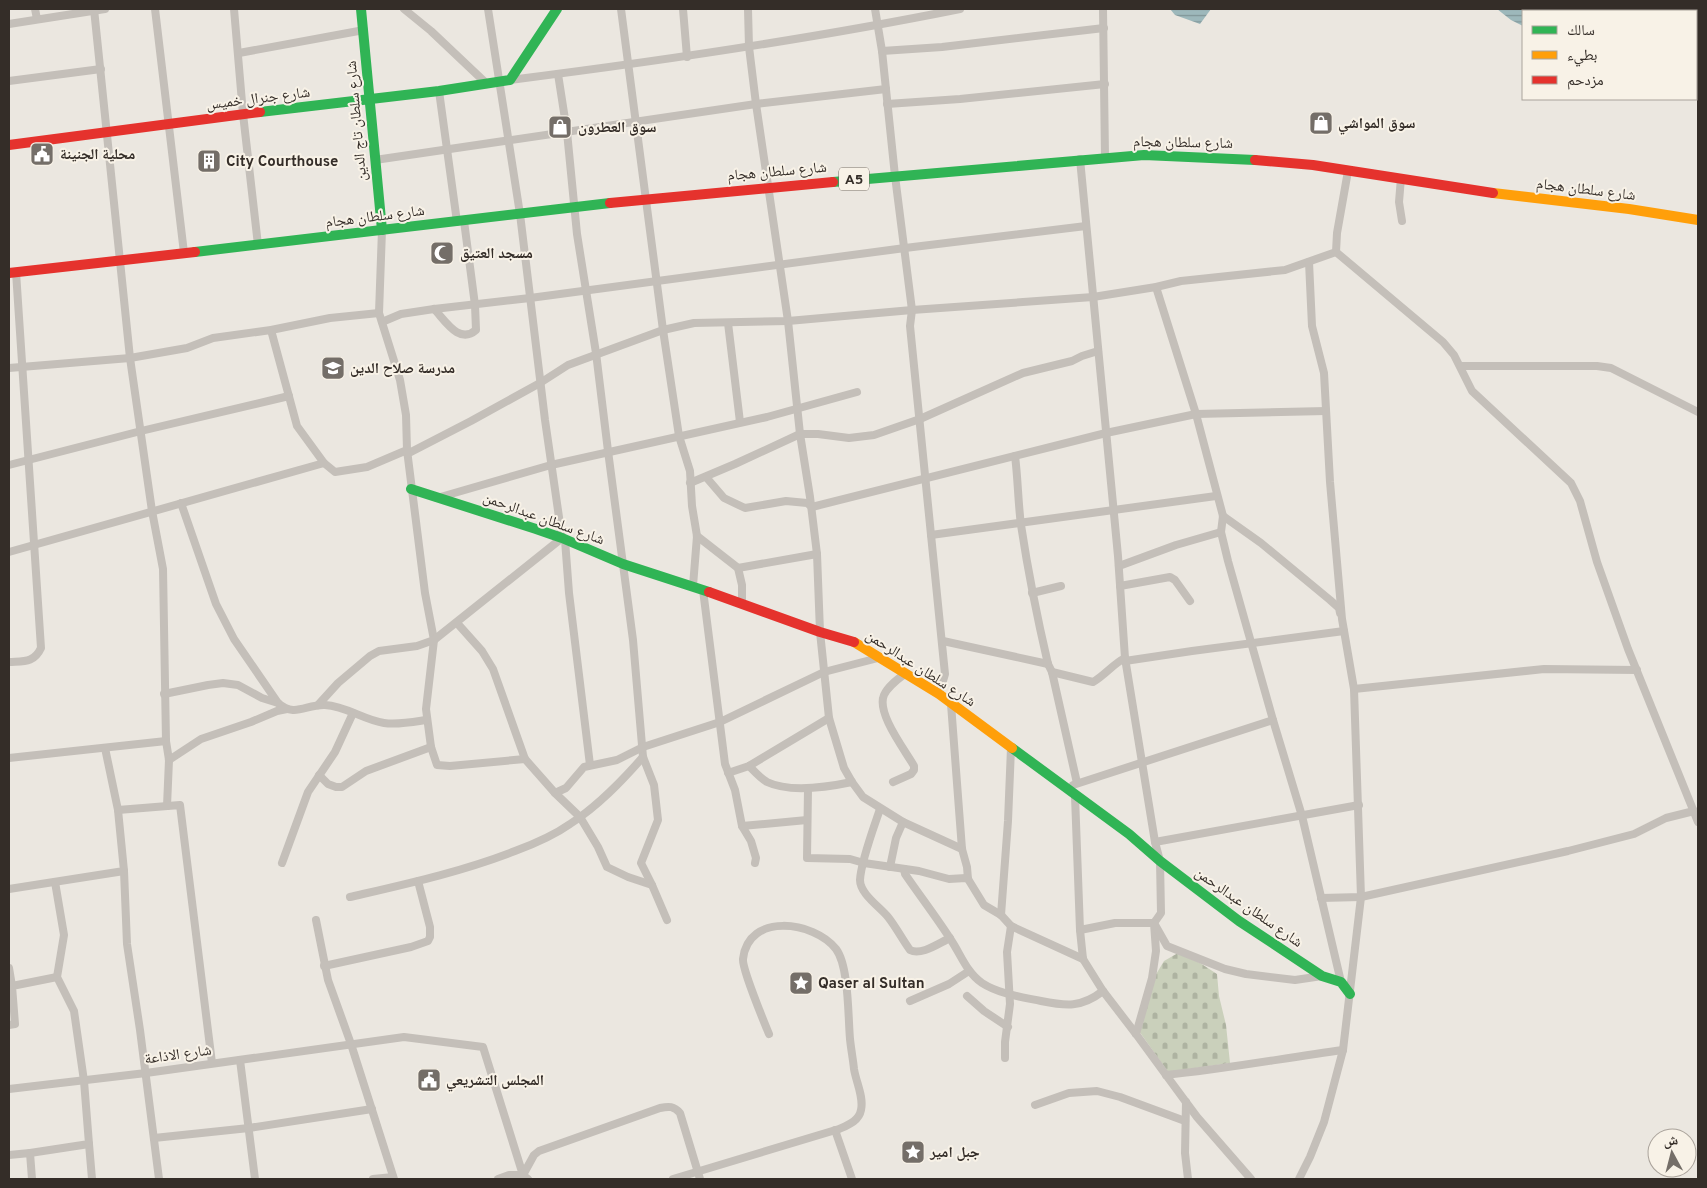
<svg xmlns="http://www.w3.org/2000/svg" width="1707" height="1188" font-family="Overpass,'Noto Naskh Arabic',sans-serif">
<defs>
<pattern id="cemetery-stones" width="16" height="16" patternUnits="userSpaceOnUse" patternTransform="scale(1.25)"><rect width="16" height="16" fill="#cad0bb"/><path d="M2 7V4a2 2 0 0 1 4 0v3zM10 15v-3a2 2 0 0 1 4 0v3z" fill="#aeb3a1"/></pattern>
<pattern id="water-rules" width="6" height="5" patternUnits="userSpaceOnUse" patternTransform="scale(1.25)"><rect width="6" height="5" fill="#9db8bb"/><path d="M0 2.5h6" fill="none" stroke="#819698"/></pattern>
</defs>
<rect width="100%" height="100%" fill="#ebe7e0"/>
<!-- cemetery -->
<polygon fill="url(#cemetery-stones)" points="1178,953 1200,963 1217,974 1219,996 1226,1025 1230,1063 1168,1072 1139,1031 1155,976 1164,961"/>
<!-- water -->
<g fill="url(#water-rules)">
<polygon points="1170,9 1211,9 1200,24 1175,15"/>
<polygon points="1497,9 1698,9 1698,91 1696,91 1696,11 1523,11 1523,26 1511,20"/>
</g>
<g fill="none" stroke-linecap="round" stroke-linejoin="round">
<!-- street -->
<g stroke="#c4bfb9" stroke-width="8">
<polyline points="35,9 37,19"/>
<polyline points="94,9 130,358 152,511 163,569 166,741"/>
<polyline points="155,9 184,253"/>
<polyline points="234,9 243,114 258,245"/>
<polyline points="404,9 431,31 487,84"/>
<polyline points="621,9 663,330 679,436 690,471 692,506 697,536 693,586"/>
<polyline points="683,9 687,57"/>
<polyline points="748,9 749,47 756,104 788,321 800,434 810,497 817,554 820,632 829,718 844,768 852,782 863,797 903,822 962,849"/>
<polyline points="875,9 882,51 895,176 912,310 910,326 945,674 939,694"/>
<polyline points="1103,9 1105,157"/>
<polyline points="9,24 105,9"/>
<polyline points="882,51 942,47 1104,28"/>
<polyline points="239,53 364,30"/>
<polyline points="558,74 567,132 577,234 596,353 608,451 633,640 643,757 654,785 658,820 641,863 652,885"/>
<path d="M510,80C661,61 811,39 960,9"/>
<polyline points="9,81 101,69"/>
<polyline points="439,91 457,222"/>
<polyline points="887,104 960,99 1105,84"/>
<polyline points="1080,159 1118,556 1125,658 1155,842 1160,861 1161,913 1154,923 1156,951 1152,978 1136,1034"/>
<polyline points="375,160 756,104 886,89"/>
<polyline points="1401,178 1399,202 1402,221"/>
<polyline points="1336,252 1443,342 1454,355 1472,391 1571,483 1580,501 1597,562 1628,649 1698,822"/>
<polyline points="1156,287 1196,414 1223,516 1221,532 1228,561 1273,720 1302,816 1341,982"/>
<path d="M434,309C445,320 459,345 476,330L475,305L464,221"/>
<polyline points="382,322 401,314 434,309 530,298 905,248 1086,226"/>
<polyline points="728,323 740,422"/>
<polyline points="271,330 297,426 324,463"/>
<polyline points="1461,366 1597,366 1611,368 1698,412"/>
<polyline points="9,368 130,358 187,348 213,338 271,330 330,318 379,313"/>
<polyline points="407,450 425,593 434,640 426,709 431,747 437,765 450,766 525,759 555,793 566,788 584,767 617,760 643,747 720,722 824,672 882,657"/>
<polyline points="407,454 471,421 540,383 568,365 663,330 694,323 788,321 912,310 1093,297 1156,287 1181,281 1285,270 1336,252 1337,233 1348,171"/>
<path d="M1015,456C1018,479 1018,502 1021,525C1028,571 1037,617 1048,664L1052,672L1077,783"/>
<polyline points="9,465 141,431 289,396"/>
<polyline points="706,477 724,498 745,508 786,501 807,503 812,507 1106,433 1196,414 1326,411"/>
<polyline points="690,483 735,464 800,434 818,434 849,438 874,435 920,419 1023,373 1072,361 1082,356 1098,351"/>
<polyline points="437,498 551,465 767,417 857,392"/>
<path d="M181,503L216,604L234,639L278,703C295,718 306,704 325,705C346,706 364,720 384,723C398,725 413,722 426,720"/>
<polyline points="1223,516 1261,543 1330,600 1339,608 1340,613"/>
<polyline points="931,535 1216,496"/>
<polyline points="697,536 738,568 742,585 742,603"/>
<polyline points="565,540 569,593 590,765"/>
<polyline points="9,552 324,463 335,472 367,467 407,450 406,415 400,380 379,313 382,230"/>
<polyline points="1119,566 1176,545 1221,532"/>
<polyline points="738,568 817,554"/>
<polyline points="1120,586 1170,577 1175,580 1190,601"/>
<polyline points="703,590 725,764 735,790 742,826 751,841 756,858 755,863"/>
<polyline points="1032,593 1061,586"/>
<polyline points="457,623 482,651 493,669 525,759"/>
<polyline points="943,641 1048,664"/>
<polyline points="1125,661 1192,651 1344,631"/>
<path d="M9,662C24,661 34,663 41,648L16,272"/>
<path d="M1052,672L1093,682C1105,675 1113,664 1125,658"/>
<polyline points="1354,689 1544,669 1637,670"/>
<polyline points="164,694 208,685 223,683 238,685 262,698 278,703"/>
<polyline points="951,704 962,849 967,867 968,879 984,905 1001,915 1011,926 1083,959"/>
<polyline points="318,705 338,683 370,656 379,651 417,646 434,640 562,538 545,420 520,214 488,9"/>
<polyline points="9,758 166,741 169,760 167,806"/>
<polyline points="169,760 201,739 251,722 277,711 287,709"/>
<path d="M749,766C754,771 760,778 767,782C790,793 828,787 852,782"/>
<polyline points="728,773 749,766 829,718"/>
<polyline points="319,775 328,784 336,787 342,787 366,771 431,747"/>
<path d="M893,782L911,774L914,770V766C905,750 876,713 884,695C888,686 898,679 906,673"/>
<polyline points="1073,785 1273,720"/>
<polyline points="808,789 807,858 850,859 864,863 919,871 949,879 966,878 968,879"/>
<polyline points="555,793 580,817 598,847 607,867 628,877 652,885 667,920"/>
<polyline points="1075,796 1080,930 1083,959 1103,991 1136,1034 1166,1075 1197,1117 1251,1179"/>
<path d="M880,809C874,827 861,861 860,880C860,894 880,907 888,917C896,927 902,939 910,950C921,956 939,943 950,938"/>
<polyline points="118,810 180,805 212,1063"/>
<polyline points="742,826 807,820"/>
<polyline points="1155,842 1359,805"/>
<polyline points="282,863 308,792 335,752 353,713"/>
<polyline points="890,867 896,838 903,822"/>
<path d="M904,869L905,874C920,896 937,918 951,940C961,955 967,973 982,983C999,994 1022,997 1041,1001C1066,1006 1081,1008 1103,991"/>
<polyline points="124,871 127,944 140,1030 159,1179"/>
<polyline points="9,889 124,871 118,810 105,748"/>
<path d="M350,897C406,884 461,872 515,851C534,844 553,836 570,824C598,806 621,782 643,757"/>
<polyline points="1321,898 1361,897 1568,851 1634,834 1666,818 1694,811"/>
<polyline points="1001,915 1008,821 1011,748"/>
<polyline points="316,920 328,980 351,1044 394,1179"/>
<polyline points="1080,930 1115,923 1154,923 1167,946 1225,969 1246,974 1295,980 1322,976"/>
<polyline points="324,966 411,947 428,941 430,937 430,927 418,881"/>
<polyline points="9,968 12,986"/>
<polyline points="967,996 984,1011 1008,1027"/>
<polyline points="910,1001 949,984 969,971"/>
<polyline points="9,1025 15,1024 12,986 57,977"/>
<polyline points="1005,1058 1005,1042 1010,1004 1007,952 1011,926"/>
<polyline points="240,1060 255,1179"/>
<path d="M1166,1075C1225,1069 1284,1058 1343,1050"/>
<polyline points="9,1089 146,1073 404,1037 483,1047 523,1175 528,1179"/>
<polyline points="1186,1102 1185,1153 1188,1179"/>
<polyline points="1035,1105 1069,1093 1097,1091 1120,1097 1185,1121"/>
<polyline points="835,1130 852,1179"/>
<polyline points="154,1138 249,1128 372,1109"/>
<polyline points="89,1144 92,1179"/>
<polyline points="30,1153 89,1144 84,1081 74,1011 57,977 64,935 55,882"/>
<polyline points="9,1155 30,1153 32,1179"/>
<path d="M523,1175L534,1155L539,1151L660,1108C669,1106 674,1106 680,1113L700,1179"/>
<polyline points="373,1179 393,1177"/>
<polyline points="498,1179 509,1175 523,1175"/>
<path d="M673,1179L839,1129C848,1125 859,1121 861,1110C864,1097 856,1082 854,1069C853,1059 851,1049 850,1039C848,1017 849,966 836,949C814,921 748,912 743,959C742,968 764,1022 769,1034"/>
<polyline points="1299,1179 1310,1157 1324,1122 1343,1050 1361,897 1354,689 1342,619 1330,482 1324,373 1312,326 1309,262"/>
</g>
<!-- fast -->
<g stroke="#30b455" stroke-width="10">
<polyline points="361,9 382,230"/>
<polyline points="260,112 439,91 510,80 557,9"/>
<polyline points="833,182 1144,155 1255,160"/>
<polyline points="195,252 610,203"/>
<polyline points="411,489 536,529 562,538 623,564 709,592"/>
<polyline points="1012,748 1129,834 1160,861 1239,921 1322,976 1341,982 1350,994"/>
</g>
<!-- slow -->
<g stroke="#ff9f0a" stroke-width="10">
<polyline points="1493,193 1629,209 1698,220"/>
<polyline points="854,642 939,694 1012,748"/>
</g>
<!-- jam -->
<g stroke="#e5322d" stroke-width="10">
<polyline points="9,145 260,112"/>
<polyline points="1255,160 1313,165 1493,193"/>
<polyline points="610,203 833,182"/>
<polyline points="9,273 195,252"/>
<polyline points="709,592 820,632 854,642"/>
</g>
</g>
<!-- icons -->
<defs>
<g id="shop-square" transform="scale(1.25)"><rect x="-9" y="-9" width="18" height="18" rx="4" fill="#746e68" stroke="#f8f2e7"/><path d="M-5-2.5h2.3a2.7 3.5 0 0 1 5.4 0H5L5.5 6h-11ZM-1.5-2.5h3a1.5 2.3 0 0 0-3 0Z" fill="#fff"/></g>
<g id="civic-square" transform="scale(1.25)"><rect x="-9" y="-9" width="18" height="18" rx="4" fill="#746e68" stroke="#f8f2e7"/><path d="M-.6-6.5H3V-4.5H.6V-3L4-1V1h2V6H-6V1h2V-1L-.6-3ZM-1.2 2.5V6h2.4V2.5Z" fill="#fff"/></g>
<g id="building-square" transform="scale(1.25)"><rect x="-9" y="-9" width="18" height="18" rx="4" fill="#746e68" stroke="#f8f2e7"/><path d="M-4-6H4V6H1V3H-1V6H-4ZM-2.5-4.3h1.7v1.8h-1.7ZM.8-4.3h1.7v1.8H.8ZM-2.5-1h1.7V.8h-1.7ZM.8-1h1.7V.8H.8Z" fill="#fff"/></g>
<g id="mosque-square" transform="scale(1.25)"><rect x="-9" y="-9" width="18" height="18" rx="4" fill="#746e68" stroke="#f8f2e7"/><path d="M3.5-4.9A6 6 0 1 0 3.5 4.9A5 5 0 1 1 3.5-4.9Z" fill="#fff"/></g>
<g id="school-square" transform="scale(1.25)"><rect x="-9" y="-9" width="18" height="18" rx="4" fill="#746e68" stroke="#f8f2e7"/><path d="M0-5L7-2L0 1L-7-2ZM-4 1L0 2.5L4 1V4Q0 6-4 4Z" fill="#fff"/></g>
<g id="sight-square" transform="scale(1.25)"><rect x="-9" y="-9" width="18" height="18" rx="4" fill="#746e68" stroke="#f8f2e7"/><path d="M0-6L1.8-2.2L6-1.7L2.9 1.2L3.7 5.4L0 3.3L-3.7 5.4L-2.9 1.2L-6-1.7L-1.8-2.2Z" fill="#fff"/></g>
</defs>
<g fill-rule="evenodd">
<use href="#shop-square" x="1321" y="123"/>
<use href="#shop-square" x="560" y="127"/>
<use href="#civic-square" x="42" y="154"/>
<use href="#building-square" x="209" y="161"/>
<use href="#mosque-square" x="442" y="253"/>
<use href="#school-square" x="333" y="368"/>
<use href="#sight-square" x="801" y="983"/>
<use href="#civic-square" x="429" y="1080"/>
<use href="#sight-square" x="913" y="1152"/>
</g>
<g text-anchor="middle" stroke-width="4" stroke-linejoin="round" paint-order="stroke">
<!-- shield labels -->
<rect fill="#f8f2e7" stroke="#6f6861" stroke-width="1" x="839" y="167.5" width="30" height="23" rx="4"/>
<g font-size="14" font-weight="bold" fill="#342d28">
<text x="854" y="184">A5</text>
</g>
<!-- street labels -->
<g font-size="15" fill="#342d28" stroke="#f8f2e7">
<text transform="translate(258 98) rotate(-7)" y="5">شارع جنرال خميس</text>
<text transform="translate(356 121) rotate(-95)" y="5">شارع سلطان تاج الدين</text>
<text transform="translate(1183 142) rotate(1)" y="5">شارع سلطان هجام</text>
<text transform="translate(777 171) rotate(-5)" y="5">شارع سلطان هجام</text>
<text transform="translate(1586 189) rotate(7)" y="5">شارع سلطان هجام</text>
<text transform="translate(375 216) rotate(-7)" y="5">شارع سلطان هجام</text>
<text transform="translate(544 518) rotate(20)" y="5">شارع سلطان عبدالرحمن</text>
<text transform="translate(921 668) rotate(33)" y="5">شارع سلطان عبدالرحمن</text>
<text transform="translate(1249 907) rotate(35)" y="5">شارع سلطان عبدالرحمن</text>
<text transform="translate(178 1054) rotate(-8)" y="5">شارع الاذاعة</text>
</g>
<!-- poi labels -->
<g font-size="15" font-weight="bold" fill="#342d28" stroke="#f8f2e7" text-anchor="start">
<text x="1338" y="128">سوق المواشي</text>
<text x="578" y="132">سوق العطرون</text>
<text x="60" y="159">محلية الجنينة</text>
<text x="226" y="166">City Courthouse</text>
<text x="460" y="258">مسجد العتيق</text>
<text x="350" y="373">مدرسة صلاح الدين</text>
<text x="818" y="988">Qaser al Sultan</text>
<text x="446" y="1085">المجلس التشريعي</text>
<text x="930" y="1157">جبل امير</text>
</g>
</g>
<!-- border -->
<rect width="1707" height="1188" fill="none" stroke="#342d28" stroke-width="20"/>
<!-- legend -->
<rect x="1522" y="10" width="175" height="90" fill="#f8f2e7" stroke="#aaa39b"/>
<rect x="1532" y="26" width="25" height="8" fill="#30b455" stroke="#aaa39b"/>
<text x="1567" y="35" font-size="15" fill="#342d28">سالك</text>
<rect x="1532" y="51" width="25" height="8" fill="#ff9f0a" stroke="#aaa39b"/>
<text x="1567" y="60" font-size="15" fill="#342d28">بطيء</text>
<rect x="1532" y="76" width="25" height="8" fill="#e5322d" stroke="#aaa39b"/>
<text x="1567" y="85" font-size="15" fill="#342d28">مزدحم</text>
<!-- north arrow -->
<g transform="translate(1672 1153) rotate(353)"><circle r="24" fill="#f8f2e7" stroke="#aaa39b"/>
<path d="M0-4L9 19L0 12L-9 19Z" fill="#746e68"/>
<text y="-8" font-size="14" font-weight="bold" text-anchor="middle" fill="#342d28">ش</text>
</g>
</svg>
